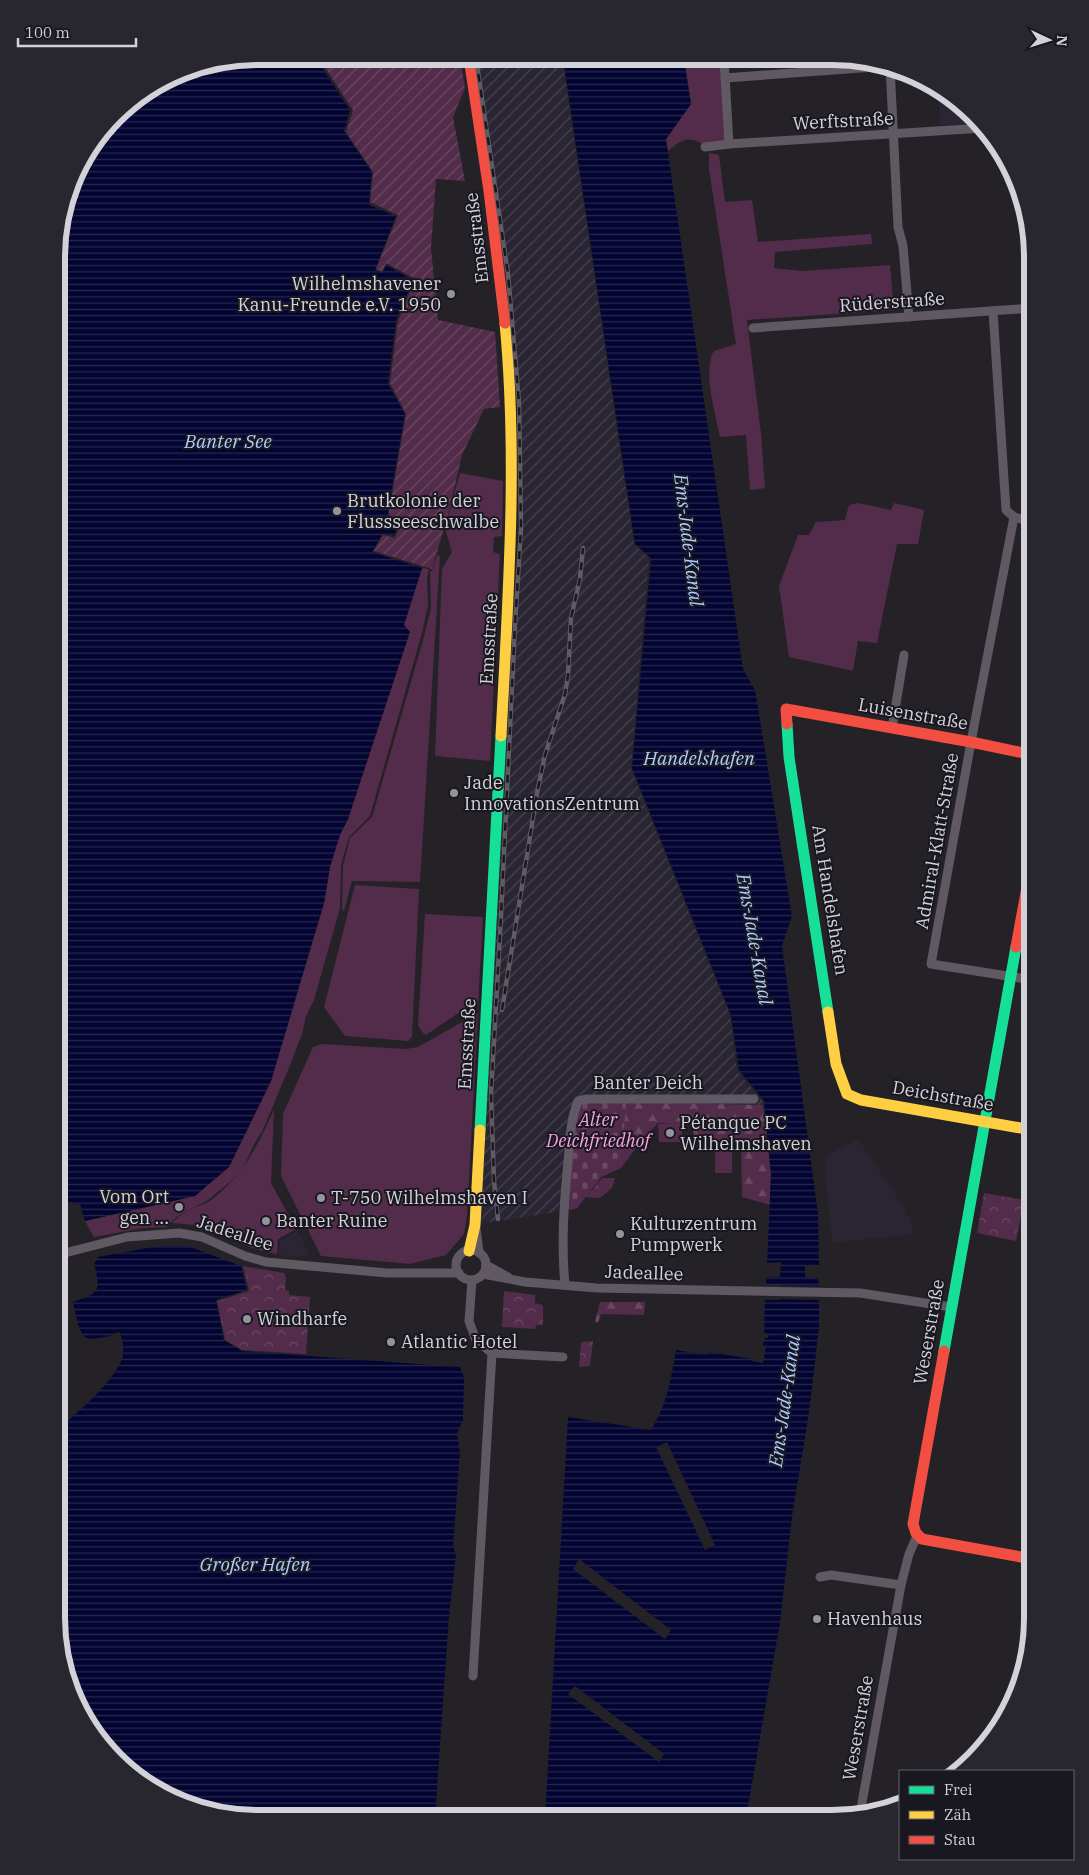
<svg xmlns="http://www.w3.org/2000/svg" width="1089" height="1875" font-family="'IBM Plex Serif',serif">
<defs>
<pattern id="industrial-furrows" width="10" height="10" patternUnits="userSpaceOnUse" patternTransform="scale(1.25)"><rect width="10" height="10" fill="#292533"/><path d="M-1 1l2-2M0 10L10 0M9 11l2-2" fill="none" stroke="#474450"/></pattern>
<pattern id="forest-firs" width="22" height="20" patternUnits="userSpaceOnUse" patternTransform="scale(1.25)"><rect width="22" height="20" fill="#522c4a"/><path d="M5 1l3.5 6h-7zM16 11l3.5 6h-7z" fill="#6a4a63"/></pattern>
<pattern id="cemetery-stones" width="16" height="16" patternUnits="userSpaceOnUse" patternTransform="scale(1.25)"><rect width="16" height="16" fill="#522c4a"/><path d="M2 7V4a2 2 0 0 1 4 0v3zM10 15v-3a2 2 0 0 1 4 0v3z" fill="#6a4a63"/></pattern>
<pattern id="park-crowns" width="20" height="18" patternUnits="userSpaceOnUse" patternTransform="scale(1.25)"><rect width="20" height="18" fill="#522c4a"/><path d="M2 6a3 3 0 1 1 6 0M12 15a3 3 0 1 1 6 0" fill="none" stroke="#6a4a63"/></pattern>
<pattern id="garden-furrows" width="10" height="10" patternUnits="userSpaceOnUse" patternTransform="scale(1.25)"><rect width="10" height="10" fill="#522c4a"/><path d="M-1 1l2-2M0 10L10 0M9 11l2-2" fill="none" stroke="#6a4a63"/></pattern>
<pattern id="water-rules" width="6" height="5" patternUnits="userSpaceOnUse" patternTransform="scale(1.25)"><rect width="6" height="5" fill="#030432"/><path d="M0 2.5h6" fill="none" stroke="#27284f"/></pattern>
</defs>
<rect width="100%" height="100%" fill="#242227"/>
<!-- built -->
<g fill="#292533">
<polygon points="938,88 964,106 979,123 940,126"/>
<polygon points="858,1139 905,1209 915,1234 832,1243 824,1157"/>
<polygon points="297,1231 301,1236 309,1255 305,1257 278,1255 280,1241"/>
</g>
<!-- industrial -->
<polygon fill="url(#industrial-furrows)" points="473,58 562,58 634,544 649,558 631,769 730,1015 737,1071 763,1101 763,1105 589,1101 573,1117 569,1210 479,1224 520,523 517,410 514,365"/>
<!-- grass -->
<g fill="#522c4a">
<path d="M684,59H721L726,140L705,146C690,134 680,140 668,151L666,139L691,104Z"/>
<path d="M709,153L719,155L725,202L752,200L758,242L871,234L872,244L775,252L774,268L802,271L890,265L894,310L747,320L761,434L765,488L750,490L746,435L720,437C716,415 702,370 714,351L736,344L709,169Z"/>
<polygon points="460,473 503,481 502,536 494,537 493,552 500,554 490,761 435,756 442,569 452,552 445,528"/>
<polygon points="858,503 891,510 894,503 924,510 918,544 897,544 877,643 858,641 853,671 789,657 779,586 798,535 809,535 816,522 845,520 849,505"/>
<polygon points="437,555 440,556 420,882 352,881 344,911 342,909 343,866 350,838 372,817 422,644 431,608 430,572 432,571"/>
<path d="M422,568L429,569L427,577L428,605L422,633L370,816L349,837L341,865L340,908L314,1000L306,1016L302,1034L291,1063L262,1132C253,1143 250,1155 243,1167C237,1177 224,1187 215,1194C200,1209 181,1208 167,1227L143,1228L94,1237L85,1221L195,1196L229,1167L271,1081L324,903L330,867L339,835L348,819L409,632L404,625Z"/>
<polygon points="355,885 419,889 412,1037 408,1041 345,1036 324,1007"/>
<polygon points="425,914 483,917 478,1005 457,1014 426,1035 422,1032 418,1025"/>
<polygon points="478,1013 467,1216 464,1234 446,1255 410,1264 321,1256 281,1176 283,1114 313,1047 322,1044 406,1049 418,1047"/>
<path d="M274,1110L271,1183L296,1229L278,1239L277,1254C245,1249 228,1235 199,1226C191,1224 181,1224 172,1223C176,1219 181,1214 187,1211C196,1206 206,1205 214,1198C244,1173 258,1145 274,1110Z"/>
<polygon points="682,1123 682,1142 659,1142 658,1124"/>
<rect x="715" y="1143" width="17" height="30"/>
</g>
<!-- forest -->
<g fill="url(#forest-firs)">
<polygon points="589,1101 763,1105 771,1174 770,1205 742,1197 741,1141 694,1140 693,1124 658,1123 641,1141 621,1168 601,1177 577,1208 569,1210"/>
<polygon points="600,1302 645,1302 644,1315 601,1314 598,1323 595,1322"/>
</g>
<!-- cemetery -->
<polygon fill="url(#cemetery-stones)" points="589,1101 626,1102 621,1168 601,1177 577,1208 569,1210 573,1117 579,1104"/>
<!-- park -->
<g fill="url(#park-crowns)">
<polygon points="602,1178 615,1178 612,1188 600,1198 586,1197"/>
<polygon points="984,1193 1024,1200 1016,1241 977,1233"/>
<polygon points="243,1266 284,1273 286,1277 285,1290 289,1291 289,1295 310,1297 306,1354 242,1350 225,1340 217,1301 249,1291"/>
<polygon points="504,1291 535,1295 535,1303 543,1305 543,1325 536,1325 535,1329 502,1327"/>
<polygon points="593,1341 590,1366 579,1367 581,1342"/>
</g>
<!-- garden -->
<polygon fill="url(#garden-furrows)" points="318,57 460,58 465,88 453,117 465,181 436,179 431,248 438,320 495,332 500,407 484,409 462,455 450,507 432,569 374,551 383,535 395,538 400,524 390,520 389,512 406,414 390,383 398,321 415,279 386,263 382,272 376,269 398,215 370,202 373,172 346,132 353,110"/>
<!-- water -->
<g fill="url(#water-rules)" fill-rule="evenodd">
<polygon points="257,56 315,57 350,110 344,131 372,172 369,205 396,216 375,270 383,273 386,265 413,280 396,321 388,384 405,414 388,511 388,521 398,525 394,536 383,533 372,552 422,568 404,625 410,632 348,819 340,835 330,867 324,903 271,1081 229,1167 195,1196 85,1221 80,1204 57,1200 58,231 77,168 124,106 180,71"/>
<path d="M563,58L684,59L691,104L666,139L743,669L755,690L792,916L782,946L818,1213L819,1266L805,1265V1277L817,1278L819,1283V1327L809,1413L792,1516L780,1623L746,1818H545L568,1417L651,1430C667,1405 671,1379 676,1350L707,1355L709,1352L752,1359V1361L763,1363L766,1346L763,1345L765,1338H768L769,1335L764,1332L765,1300H779L780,1285H766V1277H780L781,1262L767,1263L771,1174L764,1101L739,1070L731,1015L632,768L651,558L635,544ZM667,1442L715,1545L705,1550L656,1447ZM579,1559L671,1630L665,1639L573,1569ZM575,1686L664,1754L659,1762L568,1694Z"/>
<path d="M158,1246H188L241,1266L247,1290L216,1300L224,1340L242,1351L460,1367L464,1378L463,1420L457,1434L460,1453L453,1547L456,1555L449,1616L435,1818L230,1817L180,1803L125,1769L90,1730L67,1683L56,1618V1431C77,1413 112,1384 122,1359C125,1351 122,1339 120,1332L112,1334L111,1336C104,1337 94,1340 87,1338C78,1335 75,1310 73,1302C100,1293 101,1291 94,1264L98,1257Z"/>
</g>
<!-- pier -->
<polygon fill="#242227" points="766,1285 822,1286 822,1300 765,1299 777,1297 778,1287 766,1287"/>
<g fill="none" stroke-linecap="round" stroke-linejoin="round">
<!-- street -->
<g stroke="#605863" stroke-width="9">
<polyline points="724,59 729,144"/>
<polyline points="890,66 898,227 903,246 909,317"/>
<polyline points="725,78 888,66"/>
<polyline points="705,147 729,144 984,128"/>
<polyline points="993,311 1006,510 1014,517 971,742 931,964 1033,980"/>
<polyline points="753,328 1033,308"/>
<polyline points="1014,517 1033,522"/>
<polyline points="892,728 904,655"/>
<polyline points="476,1228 479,1253"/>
<circle cx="471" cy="1265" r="15"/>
<polyline points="57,1255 127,1237 179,1233 202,1237 245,1256 266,1262 387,1273 459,1273"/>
<polyline points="486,1265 508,1277"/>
<polyline points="483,1274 525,1282 597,1288 860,1293 951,1307"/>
<polyline points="472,1280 469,1321 476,1340 482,1345 492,1353 563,1357"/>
<path d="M565,1285C561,1244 564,1203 568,1162C570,1141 570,1121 578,1101L587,1099H754"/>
<polyline points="820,1577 831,1575 901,1585"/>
<polyline points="473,1676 492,1353"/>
<polyline points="860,1814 901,1585 909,1554 917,1536"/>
</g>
<!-- fast -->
<g stroke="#16e098" stroke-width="11">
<polyline points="787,724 789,757 828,1012"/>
<polyline points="480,1130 501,736"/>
<polyline points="944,1351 1016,947"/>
</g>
<!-- slow -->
<g stroke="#ffcf43" stroke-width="11">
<path d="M501,736C508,598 518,461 505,323"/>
<polyline points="828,1012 836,1064 847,1094 861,1100 1032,1130"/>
<polyline points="469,1251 475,1225 480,1130"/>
</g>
<!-- jam -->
<g stroke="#f24e42" stroke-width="11">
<polyline points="469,58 489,191 505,323"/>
<polyline points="787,724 786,709 971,742 1033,755"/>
<polyline points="1016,947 1033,854"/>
<polyline points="944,1351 913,1524 916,1533 922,1539 1032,1559"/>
</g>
<!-- rail casing -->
<g stroke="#605a62" stroke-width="4.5">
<g id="rail">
<polyline points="476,58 508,274 519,403 521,528 515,624 501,916 491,1094 494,1181 498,1219"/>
<polyline points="502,1010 537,793 545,755 565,694 568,676 571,618 580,579 583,548"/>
</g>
</g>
<!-- rail -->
<use href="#rail" stroke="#191720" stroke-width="2.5" stroke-dasharray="8" stroke-linecap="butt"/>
</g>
<!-- markers -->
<g fill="#96949a" stroke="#191720" stroke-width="2">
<circle cx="451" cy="294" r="5"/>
<circle cx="337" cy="511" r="5"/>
<circle cx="454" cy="793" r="5"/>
<circle cx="670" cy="1133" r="5"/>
<circle cx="321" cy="1198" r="5"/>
<circle cx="179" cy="1207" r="5"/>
<circle cx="266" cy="1221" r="5"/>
<circle cx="620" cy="1234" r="5"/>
<circle cx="247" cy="1319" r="5"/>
<circle cx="391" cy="1342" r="5"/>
<circle cx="817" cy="1619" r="5"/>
</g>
<g text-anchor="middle" stroke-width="4" stroke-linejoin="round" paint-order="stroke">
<!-- street labels -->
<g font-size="18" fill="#d3d2d8" stroke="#191720">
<text transform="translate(843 121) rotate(-3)" y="6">Werftstraße</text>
<text transform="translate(477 238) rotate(-97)" y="6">Emsstraße</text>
<text transform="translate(892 302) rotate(-4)" y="6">Rüderstraße</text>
<text transform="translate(489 639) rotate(-87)" y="6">Emsstraße</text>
<text transform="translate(913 714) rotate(10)" y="6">Luisenstraße</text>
<text transform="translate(937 841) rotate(-80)" y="6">Admiral-Klatt-Straße</text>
<text transform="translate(830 900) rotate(81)" y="6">Am Handelshafen</text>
<text transform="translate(467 1044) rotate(-87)" y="6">Emsstraße</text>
<text x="648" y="1089">Banter Deich</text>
<text transform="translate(943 1096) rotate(10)" y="6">Deichstraße</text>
<text transform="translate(235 1233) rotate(18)" y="6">Jadeallee</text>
<text transform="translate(644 1273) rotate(2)" y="6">Jadeallee</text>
<text transform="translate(929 1332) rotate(-80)" y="6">Weserstraße</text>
<text transform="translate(858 1728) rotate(-80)" y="6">Weserstraße</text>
</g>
<!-- poi labels -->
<g font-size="18" fill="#d3d2d8" stroke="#191720" text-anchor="start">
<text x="441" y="290" text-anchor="end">Wilhelmshavener<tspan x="441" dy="21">Kanu-Freunde e.V. 1950</tspan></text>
<text x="347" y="507">Brutkolonie der<tspan x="347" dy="21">Flussseeschwalbe</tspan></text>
<text x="464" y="789">Jade<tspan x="464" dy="21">InnovationsZentrum</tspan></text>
<text x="680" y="1129">Pétanque PC<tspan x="680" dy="21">Wilhelmshaven</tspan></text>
<text x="169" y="1203" text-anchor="end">Vom Ort<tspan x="169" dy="21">gen ...</tspan></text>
<text x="331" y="1204">T-750 Wilhelmshaven I</text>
<text x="276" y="1227">Banter Ruine</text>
<text x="630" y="1230">Kulturzentrum<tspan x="630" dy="21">Pumpwerk</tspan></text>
<text x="257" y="1325">Windharfe</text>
<text x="401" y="1348">Atlantic Hotel</text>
<text x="827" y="1625">Havenhaus</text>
</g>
<!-- park labels -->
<g font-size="18" font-style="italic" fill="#faa2e3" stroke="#191720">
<text x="598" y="1126">Alter<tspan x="598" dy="21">Deichfriedhof</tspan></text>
</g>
<!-- water labels -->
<g font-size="19" font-style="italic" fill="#accbfe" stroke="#191720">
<text x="228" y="448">Banter See</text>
<text transform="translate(689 540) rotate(83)" y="7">Ems-Jade-Kanal</text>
<text x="699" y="765">Handelshafen</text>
<text transform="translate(755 939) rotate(80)" y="7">Ems-Jade-Kanal</text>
<text transform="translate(784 1401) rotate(-82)" y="7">Ems-Jade-Kanal</text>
<text x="255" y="1571">Großer Hafen</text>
</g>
</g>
<!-- crop -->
<path d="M0 0H1089V1875H0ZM257 65H832A192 192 0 0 1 1024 257V1618A192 192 0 0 1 832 1810H257A192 192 0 0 1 65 1618V257A192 192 0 0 1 257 65Z" fill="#28262f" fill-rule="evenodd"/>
<path fill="none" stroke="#d3d2d8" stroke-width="6" d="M257 65H832A192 192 0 0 1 1024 257V1618A192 192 0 0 1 832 1810H257A192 192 0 0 1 65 1618V257A192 192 0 0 1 257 65Z"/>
<!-- legend -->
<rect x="899" y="1770" width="175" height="90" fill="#191720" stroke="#63626a"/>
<rect x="909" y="1786" width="25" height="8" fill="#16e098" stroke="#63626a"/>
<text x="944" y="1795" font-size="15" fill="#d3d2d8">Frei</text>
<rect x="909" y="1811" width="25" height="8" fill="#ffcf43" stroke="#63626a"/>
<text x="944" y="1820" font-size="15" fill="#d3d2d8">Zäh</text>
<rect x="909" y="1836" width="25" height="8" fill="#f24e42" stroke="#63626a"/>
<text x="944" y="1845" font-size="15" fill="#d3d2d8">Stau</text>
<!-- north arrow -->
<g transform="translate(1049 40) rotate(94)" stroke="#191720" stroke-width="4" paint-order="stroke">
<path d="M0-4L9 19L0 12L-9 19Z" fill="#d3d2d8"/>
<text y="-8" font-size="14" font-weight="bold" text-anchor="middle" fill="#d3d2d8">N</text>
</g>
<!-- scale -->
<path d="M18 38v8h118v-8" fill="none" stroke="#d3d2d8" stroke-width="2.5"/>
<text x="25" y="38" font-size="15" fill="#d3d2d8" stroke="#191720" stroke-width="4" paint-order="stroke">100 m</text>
</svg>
